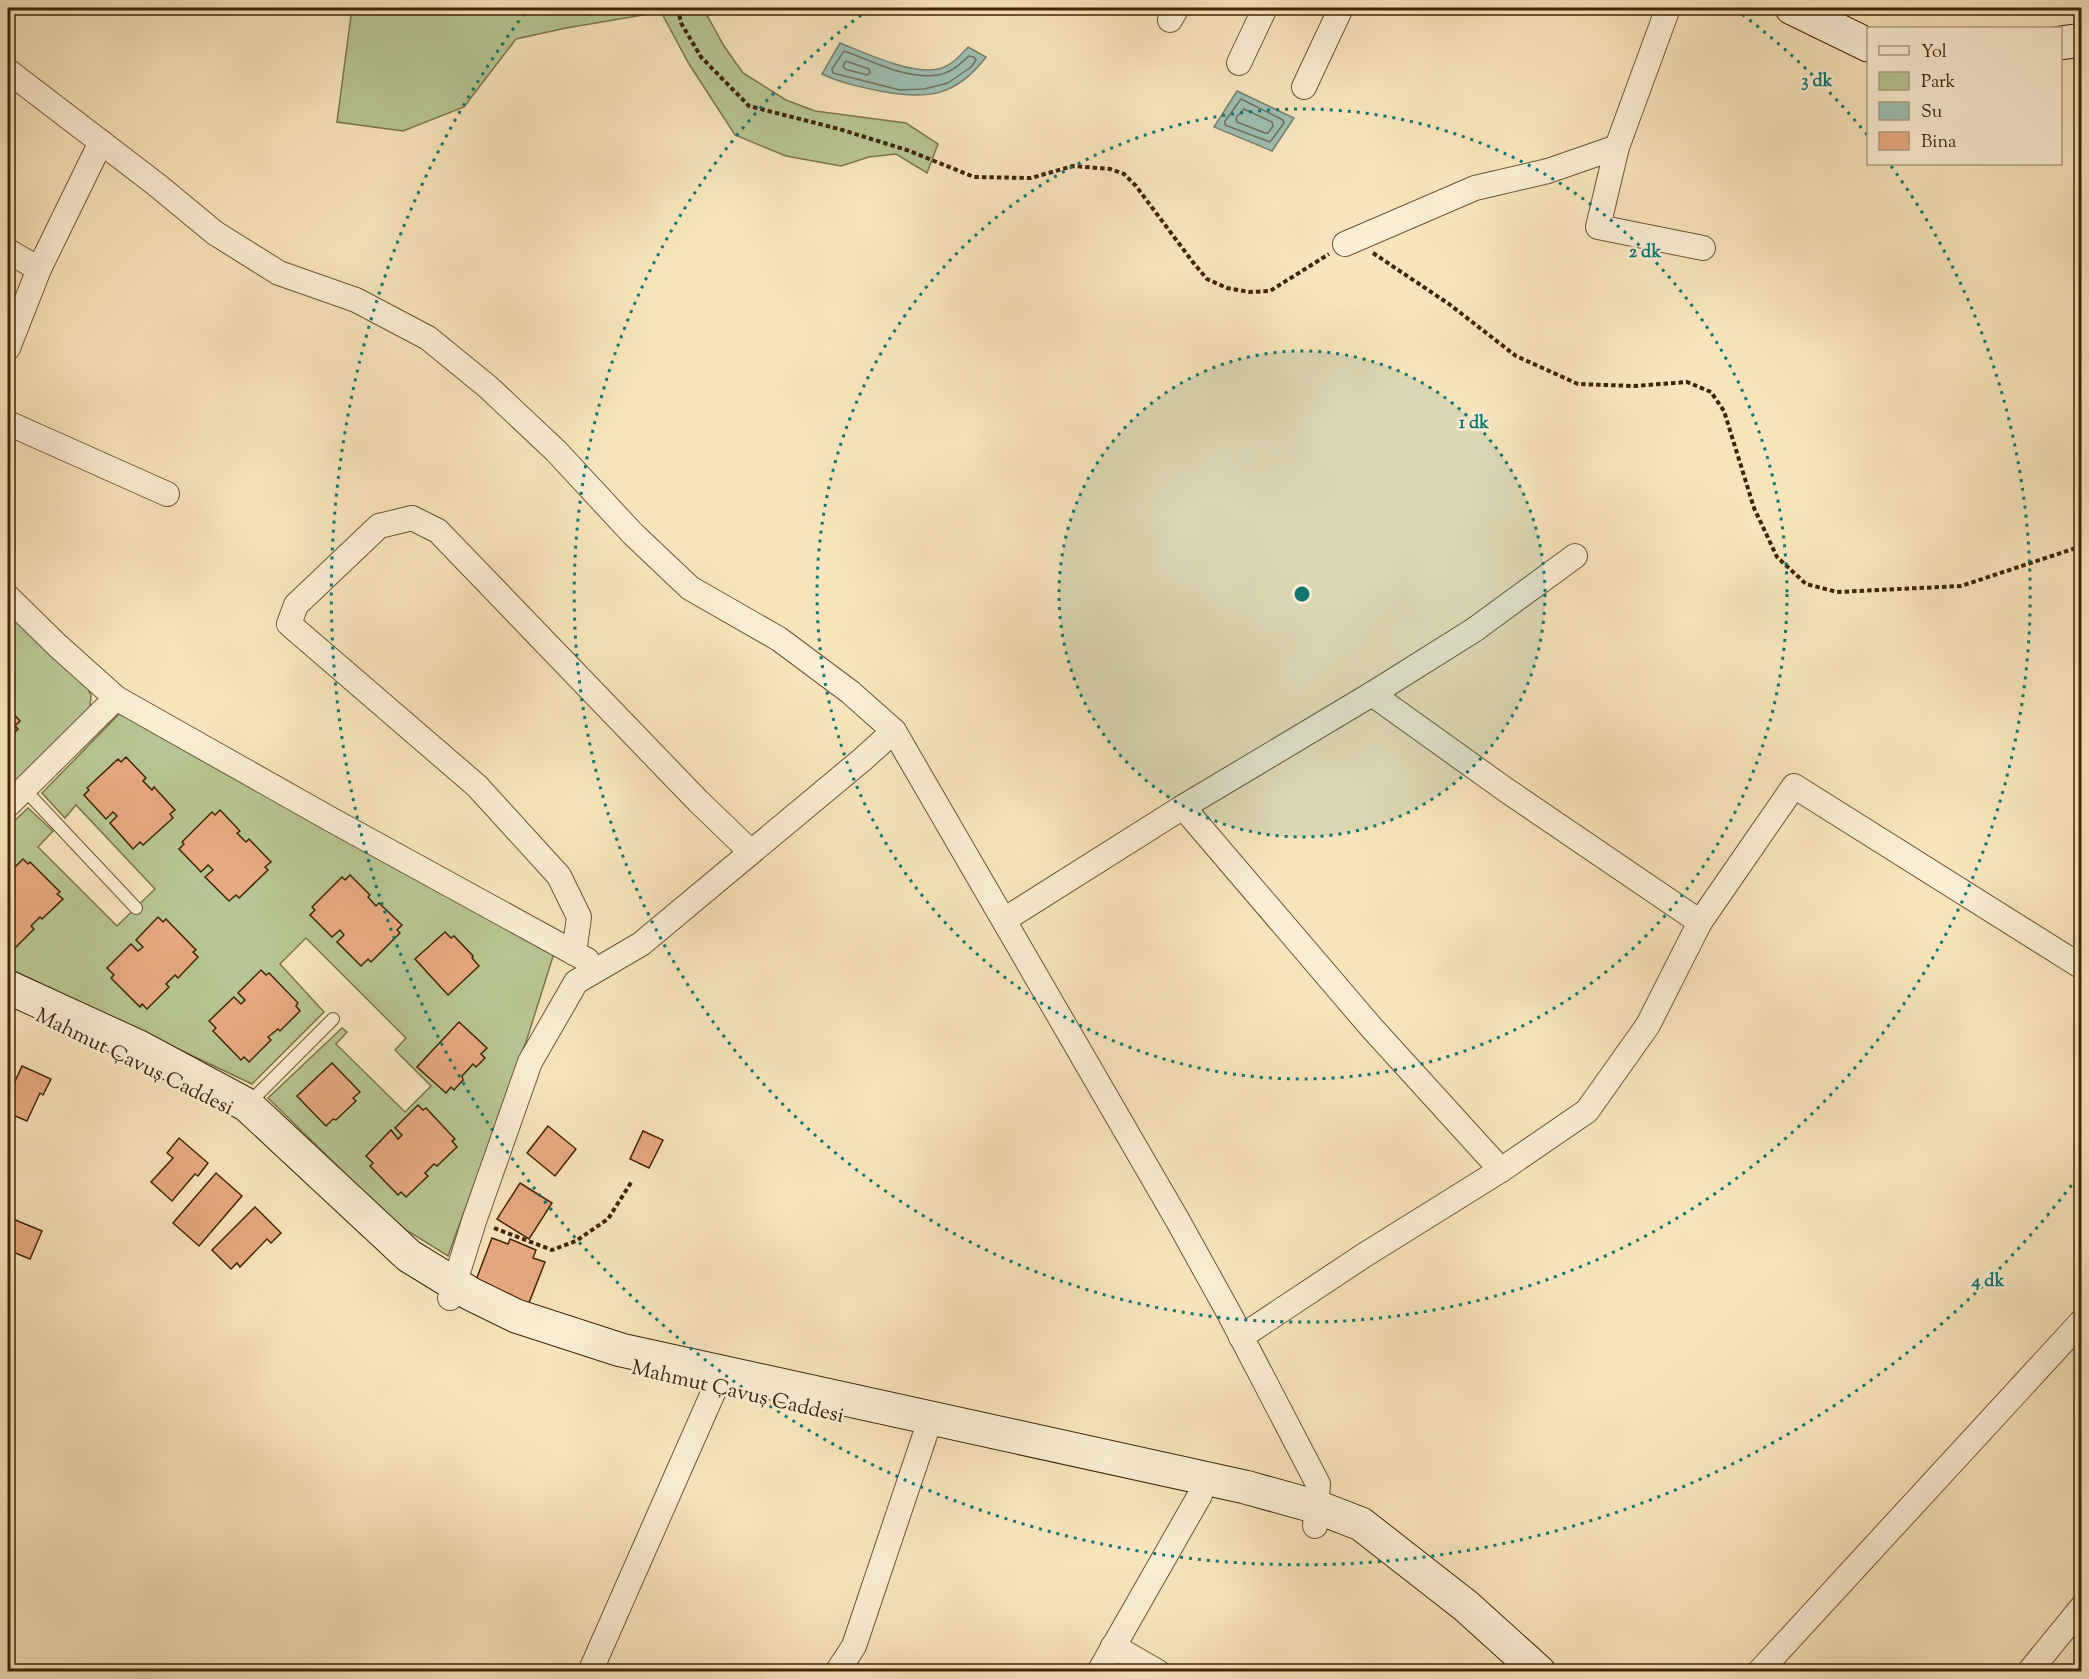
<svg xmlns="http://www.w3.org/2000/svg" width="2089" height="1679" font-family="'Sorts Mill Goudy',serif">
<rect width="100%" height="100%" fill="#f8e4bc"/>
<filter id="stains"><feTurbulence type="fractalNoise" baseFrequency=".00333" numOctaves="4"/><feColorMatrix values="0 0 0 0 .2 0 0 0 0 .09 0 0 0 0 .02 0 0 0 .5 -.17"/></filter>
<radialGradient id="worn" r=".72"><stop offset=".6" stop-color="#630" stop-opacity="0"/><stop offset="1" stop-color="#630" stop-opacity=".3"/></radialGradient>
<!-- green -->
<g fill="#b8c594" stroke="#7c754e" stroke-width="1.5">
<polygon points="352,8 703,8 724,46 743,73 786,100 815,111 906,123 938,144 927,173 896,154 869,157 841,166 786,156 735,135 689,64 661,12 566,28 516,39 464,107 403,131 337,122"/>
<polygon points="8,611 83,678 91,695 90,708 8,791"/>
<polygon points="123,710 555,950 527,1039 448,1256 398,1225 268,1098 342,1028 347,1032 336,1044 405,1112 431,1086 395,1050 406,1038 306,938 280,964 324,1012 252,1084 8,968 8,827 28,808 53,831 38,847 117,926 155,889 76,805 65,818 42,793"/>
</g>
<!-- water -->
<g fill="#9dbfb1" stroke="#77816d" stroke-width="1.5">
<path d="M840,43C865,53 912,75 938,69C951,66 959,57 968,47L986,57C956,97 926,100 880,91C860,87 841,83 822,74Z"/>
<polygon points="1237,91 1294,118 1272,151 1214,127"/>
</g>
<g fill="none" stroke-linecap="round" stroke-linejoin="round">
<!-- shore -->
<g stroke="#6e725c" stroke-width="1.5">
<path d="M844,51C873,61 906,80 938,75C951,73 960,64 969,56L974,57L976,60L971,67L948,83L924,89L900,90L833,73L832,69Z"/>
<polygon points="846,61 869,69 870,73 867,75 845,69 843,66"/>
<polygon points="1241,99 1283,120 1284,123 1270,142 1225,125 1225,121"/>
<polygon points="1244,109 1272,122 1273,126 1268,133 1265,133 1237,122 1236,118"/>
</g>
</g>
<!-- building -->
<g fill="#e7a981" stroke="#3f2508" stroke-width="1.5">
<polygon points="8,708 20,721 15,726 18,729 8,739"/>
<polygon points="126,757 146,778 143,781 152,790 154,787 175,810 170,814 173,818 143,845 140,842 133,849 110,823 117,816 113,812 106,819 84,795 89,790 87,788 118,759 121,762"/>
<polygon points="220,810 240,831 237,833 246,842 249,839 271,862 265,867 268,870 239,898 236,895 229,901 205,877 213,870 208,865 201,872 179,849 184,844 182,842 212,812 215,815"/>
<polygon points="23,859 28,864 30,862 60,892 57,894 63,899 42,919 40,917 31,926 34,929 12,951 8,947 8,874"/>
<polygon points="350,875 370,895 368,897 376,906 379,903 402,925 397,930 400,933 371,962 368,959 361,966 337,942 344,935 340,930 332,937 310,915 315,910 312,907 342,877 345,880"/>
<polygon points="158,917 163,922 166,919 196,950 193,952 198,957 178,978 175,975 166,984 169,987 147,1009 142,1004 140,1007 111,978 114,975 107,968 131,944 138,951 143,947 136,940"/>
<polygon points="445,932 451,938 454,936 473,956 472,958 479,966 448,995 415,959"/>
<polygon points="261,970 266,975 269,973 298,1003 296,1006 300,1011 280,1031 278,1029 268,1037 271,1040 249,1062 244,1057 241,1060 213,1031 216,1028 209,1021 234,997 241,1004 245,1000 238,993"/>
<polygon points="459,1022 487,1048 481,1054 485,1058 476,1067 473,1064 462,1076 463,1080 454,1090 451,1087 446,1093 417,1067"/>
<polygon points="332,1063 360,1092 353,1098 356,1101 336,1120 333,1119 326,1126 297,1096"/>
<polygon points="22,1066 51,1079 43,1095 40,1093 27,1121 8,1113 8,1097"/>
<polygon points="418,1105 423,1110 426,1108 455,1139 452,1141 457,1147 437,1166 434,1164 425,1173 428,1176 406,1197 401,1192 398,1195 370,1166 373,1163 366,1156 391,1130 398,1139 402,1135 395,1128"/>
<polygon points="548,1126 576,1149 555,1176 527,1153"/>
<polygon points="643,1131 663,1140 649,1168 630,1159"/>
<polygon points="179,1138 208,1163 198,1176 195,1174 172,1201 151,1182 173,1158 167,1153"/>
<polygon points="216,1173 242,1196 199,1246 173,1223"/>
<polygon points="520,1183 552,1203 529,1239 497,1219"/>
<polygon points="255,1207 281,1233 271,1243 267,1239 240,1267 237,1263 231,1269 212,1250"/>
<polygon points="8,1217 42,1231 30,1259 8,1250"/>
<polygon points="492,1238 508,1244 510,1239 536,1250 533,1258 545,1262 527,1308 473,1288"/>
</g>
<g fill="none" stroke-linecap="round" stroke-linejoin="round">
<!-- lane casing -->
<g stroke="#6d5535" stroke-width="14">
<g id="lane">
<polyline points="24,789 136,908"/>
<polyline points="249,1103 333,1019"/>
</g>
</g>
<!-- street casing -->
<g stroke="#6d5535" stroke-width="26">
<g id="street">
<polyline points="1668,8 1617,147 1598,227 1703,248"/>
<polyline points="1170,20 1177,8"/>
<polyline points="1239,63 1265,8"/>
<polyline points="8,71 157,185 215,233 279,273 356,300 428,338 488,387 556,451 633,534 690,588 779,639 850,692 894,731 1178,1221 1230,1315 1318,1484 1315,1526"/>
<polyline points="1304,87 1341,8"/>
<polyline points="1345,244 1475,188 1548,171 1617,147"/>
<polyline points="8,251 39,269"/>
<polyline points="8,348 39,269 101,142"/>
<polyline points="8,423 167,494"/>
<polyline points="8,597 58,646 116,698 332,820 587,960"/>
<polyline points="8,805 116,698"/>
<polyline points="1183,807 1371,1027 1501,1170"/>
<polyline points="1004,920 1183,807 1372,694 1474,630 1575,556"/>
<polyline points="1700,922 1794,786 2082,967"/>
<polyline points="574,953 579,917 559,876 477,786 289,624 296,605 379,526 412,518 438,531 698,801 751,852"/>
<polyline points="450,1298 474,1221 530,1062 576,982 641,944 863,759 894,731"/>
<polyline points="1241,1337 1363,1256 1501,1170 1587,1111 1648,1025 1700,922 1506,790 1372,694"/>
<polyline points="1113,1646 1158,1672"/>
<polyline points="590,1672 716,1386"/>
<polyline points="837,1672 854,1646 925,1435"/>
<polyline points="1099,1672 1200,1495"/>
<polyline points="1759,1672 2082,1321"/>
<polyline points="2029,1672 2082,1607"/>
</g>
</g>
<!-- secondary casing -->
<g stroke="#3f2508" stroke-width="35">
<g id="secondary">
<polyline points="1792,8 1868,45"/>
<polyline points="2060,43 2082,40"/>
<polyline points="8,987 139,1047 247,1105 409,1256 471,1294 516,1316 621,1350 1245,1487 1317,1507 1361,1524 1466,1606 1539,1672"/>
</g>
</g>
<!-- path -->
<g stroke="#3f2508" stroke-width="4" stroke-dasharray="4.5 3" stroke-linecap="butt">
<polyline points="678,8 681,23 701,57 749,106 839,129 907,150 974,177 1031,178 1073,166 1110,169 1124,174 1136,186 1192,261 1207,279 1227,288 1249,292 1270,291 1329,254"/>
<polyline points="1373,253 1449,304 1516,356 1578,384 1634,386 1687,382 1711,392 1724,411 1754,508 1777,557 1806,584 1837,592 1961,586 2082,546"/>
<polyline points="494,1228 552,1250 576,1241 608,1219 632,1181"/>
</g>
<!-- lane -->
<use href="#lane" stroke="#faedd3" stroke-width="12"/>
<!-- street -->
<use href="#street" stroke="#faedd3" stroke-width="24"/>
<!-- secondary -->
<use href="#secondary" stroke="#faedd3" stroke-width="33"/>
</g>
<!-- distance rings -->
<circle cx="1302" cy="594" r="243" fill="#0f766e" fill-opacity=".12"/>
<g fill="none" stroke="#0f766e" stroke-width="3" stroke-dasharray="3 6">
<circle cx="1302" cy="594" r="243"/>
<circle cx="1302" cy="594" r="485"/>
<path d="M1735 9A728 728 0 0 1 1868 136M1891 166A728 728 0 1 1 869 9"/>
<path d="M2077 1178A970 970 0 1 1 527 10"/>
</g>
<g text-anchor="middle" stroke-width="5" stroke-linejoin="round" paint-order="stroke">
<!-- street labels -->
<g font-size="21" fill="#3f2508" stroke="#faedd3">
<text transform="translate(135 1061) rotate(26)" y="7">Mahmut Çavuş Caddesi</text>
<text transform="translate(738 1391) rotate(13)" y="7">Mahmut Çavuş Caddesi</text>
</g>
</g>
<circle cx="1302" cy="594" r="9" fill="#0f766e" stroke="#faedd3" stroke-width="3"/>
<g font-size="18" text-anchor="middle" font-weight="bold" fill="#0f766e" stroke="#faedd3" stroke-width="5" stroke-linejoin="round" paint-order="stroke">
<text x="1817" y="86">3 dk</text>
<text x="1645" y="257">2 dk</text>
<text x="1474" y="428">1 dk</text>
<text x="1988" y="1286">4 dk</text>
</g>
<!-- margin -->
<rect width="2089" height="1679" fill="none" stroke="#f8e4bc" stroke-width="30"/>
<rect x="9" y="9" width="2071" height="1661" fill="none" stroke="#3f2508" stroke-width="3"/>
<rect x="15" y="15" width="2059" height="1649" fill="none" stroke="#3f2508" stroke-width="1.5"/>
<!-- legend -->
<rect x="1867" y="27" width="195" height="138" fill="#faedd3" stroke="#af9d82" stroke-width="1.5"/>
<rect x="1879" y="46" width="30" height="9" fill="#faedd3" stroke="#af9d82" stroke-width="1.5"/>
<text x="1921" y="57" font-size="18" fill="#3f2508">Yol</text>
<rect x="1879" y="72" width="30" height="18" fill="#b8c594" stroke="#af9d82" stroke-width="1.5"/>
<text x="1921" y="87" font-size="18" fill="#3f2508">Park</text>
<rect x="1879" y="102" width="30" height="18" fill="#9dbfb1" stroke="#af9d82" stroke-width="1.5"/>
<text x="1921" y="117" font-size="18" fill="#3f2508">Su</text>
<rect x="1879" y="132" width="30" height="18" fill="#e7a981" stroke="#af9d82" stroke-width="1.5"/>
<text x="1921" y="147" font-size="18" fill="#3f2508">Bina</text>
<rect width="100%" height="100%" filter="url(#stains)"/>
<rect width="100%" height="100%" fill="url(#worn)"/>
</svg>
